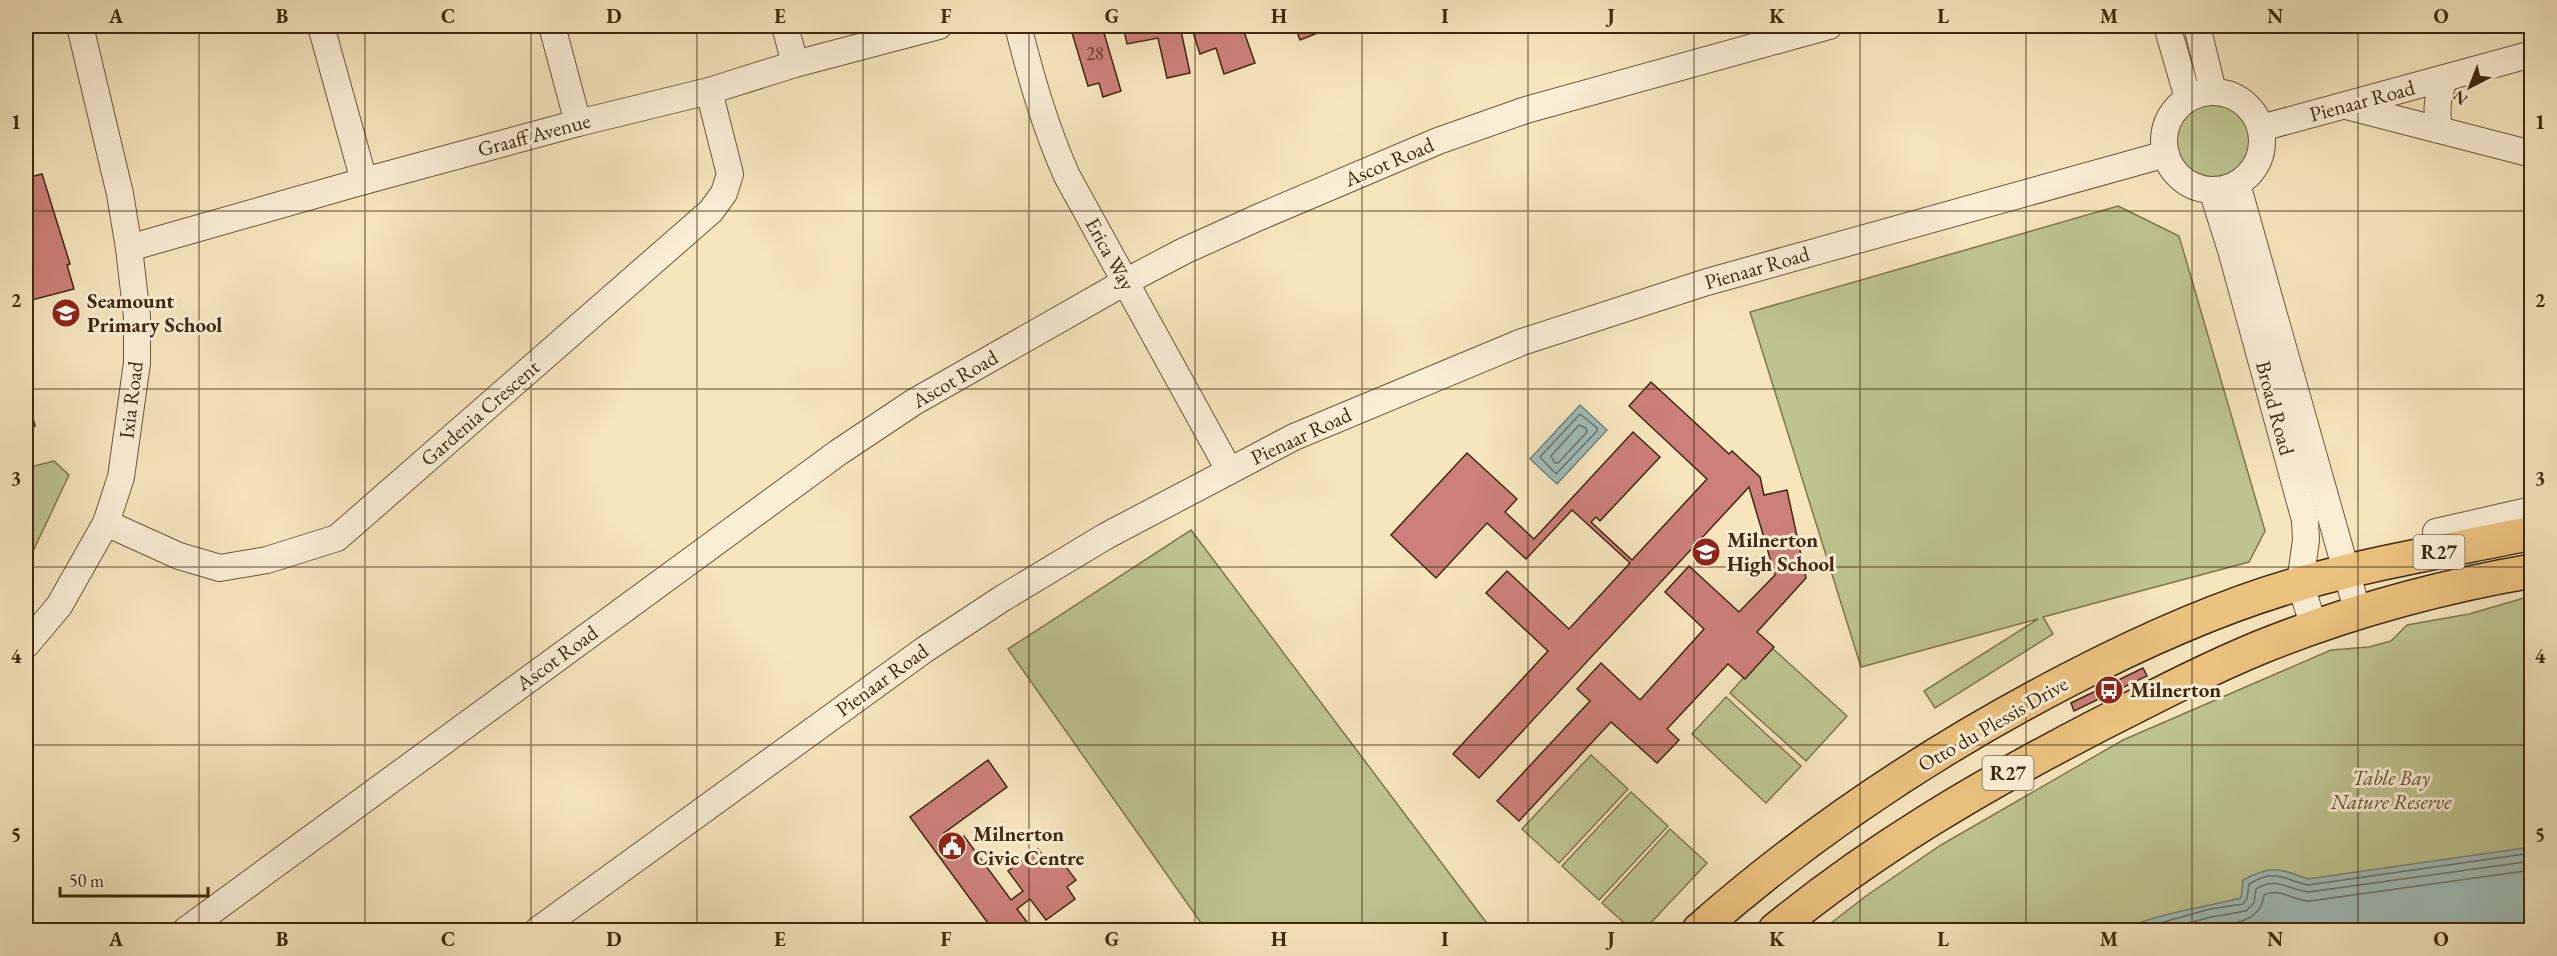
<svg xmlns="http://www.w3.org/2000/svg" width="2557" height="956" font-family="'EB Garamond',serif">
<rect width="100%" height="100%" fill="#f7e5be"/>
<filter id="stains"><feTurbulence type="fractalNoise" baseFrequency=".00333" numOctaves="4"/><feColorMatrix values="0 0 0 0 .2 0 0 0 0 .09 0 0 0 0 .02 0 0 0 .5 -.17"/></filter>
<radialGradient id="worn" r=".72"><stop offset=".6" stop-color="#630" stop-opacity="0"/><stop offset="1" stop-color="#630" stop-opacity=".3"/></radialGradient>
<!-- green -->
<g fill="#bec490" stroke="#7e764f" stroke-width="1.5">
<circle cx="2213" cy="141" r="37"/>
<polygon points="2118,206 2179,236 2265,531 2249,562 2043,617 2053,634 1935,708 1924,691 2038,619 1861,667 1750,312"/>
<polygon points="54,461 69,475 26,566 26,468"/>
<polygon points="1191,530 1486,922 1485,930 1206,930 1008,649"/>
<polygon points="2531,596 2531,930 1822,930 1866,896 1941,845 2123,740 2331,650 2369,647 2391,641 2407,625 2469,614"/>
<polygon points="1771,647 1847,716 1806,761 1730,693"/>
<polygon points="1726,697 1801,766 1766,803 1692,734"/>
<polygon points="1591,755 1628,789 1559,863 1522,829"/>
<polygon points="1631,792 1668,826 1599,900 1562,866"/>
<polygon points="1670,829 1707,863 1644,930 1632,930 1602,903"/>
</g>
<!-- water -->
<g fill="#9fbdb9" stroke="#788175" stroke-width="1.5">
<polygon points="1580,405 1607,430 1557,484 1530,459"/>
<path d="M2531,847V930H2121C2159,913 2201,908 2241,898L2243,880C2272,865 2277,868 2308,879Z"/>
</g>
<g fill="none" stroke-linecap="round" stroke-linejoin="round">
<!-- shore -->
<g stroke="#6e7264" stroke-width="1.5">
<polygon points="1580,414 1597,428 1597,431 1556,474 1540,457"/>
<polygon points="1579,425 1586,428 1587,432 1558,463 1555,463 1551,456"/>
<path d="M2135,930L2210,909L2243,904L2247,899L2249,884C2275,868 2282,879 2308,885L2532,853"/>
<path d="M2163,930L2211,917L2246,911L2254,903L2256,889C2276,876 2289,890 2309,892L2532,861"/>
<path d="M2196,930C2221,923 2260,928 2264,895C2279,887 2294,901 2310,901L2532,870"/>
</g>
</g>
<!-- building -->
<g fill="#cd8079" stroke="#3e280e" stroke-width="1.5">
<polygon points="1070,26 1102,26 1121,91 1103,97 1099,83 1088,86"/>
<polygon points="1123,26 1180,26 1190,73 1167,78 1158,38 1127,44"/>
<polygon points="1212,26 1242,26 1255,63 1224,74 1216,48 1200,54 1193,32"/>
<polygon points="1295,26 1335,26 1300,40"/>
<polygon points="42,174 70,264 67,265 74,289 28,301 26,300 26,178"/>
<polygon points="1651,382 1729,454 1732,451 1760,477 1764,495 1787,490 1806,578 1757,632 1774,647 1745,679 1728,664 1667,729 1679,740 1657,763 1611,722 1519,821 1497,801 1590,701 1577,689 1601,663 1640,700 1704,629 1665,592 1689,566 1739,612 1775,575 1749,487 1479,778 1453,754 1548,651 1486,593 1507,571 1569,629 1630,563 1572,510 1526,559 1487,523 1436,578 1391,535 1467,453 1517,499 1505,512 1534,539 1633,432 1660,457 1600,521 1596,517 1591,522 1632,560 1707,479 1629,406"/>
<polygon points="26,393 35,426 26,429"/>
<polygon points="2143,668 2147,676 2074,711 2071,703"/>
<polygon points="988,760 1007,787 944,833 953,844 964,836 1011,900 1023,891 1008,871 1038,849 1047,861 1056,854 1076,880 1067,887 1075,899 1046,920 1030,899 1017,909 1033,930 993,930 910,817"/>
</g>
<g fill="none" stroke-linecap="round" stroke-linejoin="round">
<!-- minor casing -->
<g stroke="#6c573a" stroke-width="28">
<g id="minor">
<polyline points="321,26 364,181"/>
<polyline points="552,26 578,123"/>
<polyline points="785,26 795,64"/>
<path d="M1018,26C1031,77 1045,127 1067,176L1229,470"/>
<polyline points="2167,26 2188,98"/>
<polyline points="2197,26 2213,91"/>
<circle cx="2213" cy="141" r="49"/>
<polyline points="2346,106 2532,154"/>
<polyline points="2261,128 2532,54"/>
<path d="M2439,130C2436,109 2437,97 2445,78"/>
<polyline points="2237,184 2358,613"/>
<polyline points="2212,190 2231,250 2305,520 2306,540 2300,583 2314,627"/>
<polyline points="129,248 364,181 578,123 709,91 795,64 939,26"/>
<polyline points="106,523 179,556 220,568 267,560 337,538 711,211 724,193 730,174 709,91"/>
<polyline points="2436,532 2532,510"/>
<polyline points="26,645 59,606 106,523 121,477 137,363 137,317 129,248 120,194 80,26"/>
<polyline points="186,930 839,452 914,402 1125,282 1184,251 1257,218 1438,141 1526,110 1829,26"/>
<polyline points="538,930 924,650 1003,598 1106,536 1294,437 1522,342 1707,282 2166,154"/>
</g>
</g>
<!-- major casing -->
<g stroke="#3e280e" stroke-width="36">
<g id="major">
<path d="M1699,930C1811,831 1935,749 2068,680C2143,641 2220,606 2302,583C2377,562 2455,549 2532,533"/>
<path d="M1775,930C1872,850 1981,786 2093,728C2148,700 2203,671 2261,647C2348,612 2439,587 2532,571"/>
</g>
</g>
<!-- minor -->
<use href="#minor" stroke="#faeed5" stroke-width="26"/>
<!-- major -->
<use href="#major" stroke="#ecc27f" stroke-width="33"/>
</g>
<!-- grid -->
<path fill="none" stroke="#3e280e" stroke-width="1.5" stroke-opacity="0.55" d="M199,26V930M365,26V930M531,26V930M697,26V930M863,26V930M1029,26V930M1195,26V930M1362,26V930M1528,26V930M1694,26V930M1860,26V930M2026,26V930M2192,26V930M2358,26V930M26,211H2532M26,389H2532M26,567H2532M26,745H2532"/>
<!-- icons -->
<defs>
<g id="school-disc" transform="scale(1.5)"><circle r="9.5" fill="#8f2418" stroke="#faeed5"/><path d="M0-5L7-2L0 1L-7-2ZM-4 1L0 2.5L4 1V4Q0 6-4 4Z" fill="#fff"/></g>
<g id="bus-disc" transform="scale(1.5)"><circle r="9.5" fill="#8f2418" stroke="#faeed5"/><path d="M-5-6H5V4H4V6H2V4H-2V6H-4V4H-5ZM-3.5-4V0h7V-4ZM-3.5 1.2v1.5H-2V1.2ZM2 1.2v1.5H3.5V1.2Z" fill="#fff"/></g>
<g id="civic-disc" transform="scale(1.5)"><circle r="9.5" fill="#8f2418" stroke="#faeed5"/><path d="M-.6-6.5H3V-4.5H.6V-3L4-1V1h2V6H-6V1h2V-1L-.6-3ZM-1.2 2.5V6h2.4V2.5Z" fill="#fff"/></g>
</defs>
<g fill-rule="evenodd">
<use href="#school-disc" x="66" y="313"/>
<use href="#school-disc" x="1706" y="552"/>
<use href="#bus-disc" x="2109" y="690"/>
<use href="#civic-disc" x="952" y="846"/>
</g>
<g text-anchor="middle" stroke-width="6" stroke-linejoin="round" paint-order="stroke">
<!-- number labels -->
<g font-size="18" fill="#623e29">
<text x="1095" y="60">28</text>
</g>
<!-- shield labels -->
<g fill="#faeed5" stroke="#76634a" stroke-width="1.5">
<rect x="2413.5" y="535" width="51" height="34" rx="4.5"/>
<rect x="1982.5" y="756" width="51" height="34" rx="4.5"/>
</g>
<g font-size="20" font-weight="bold" fill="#3e280e">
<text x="2439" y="559">R27</text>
<text x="2008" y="780">R27</text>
</g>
<!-- street labels -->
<g font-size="21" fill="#3e280e" stroke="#faeed5">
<text transform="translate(2362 101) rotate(-15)" y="7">Pienaar Road</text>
<text transform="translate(534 135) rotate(-15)" y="7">Graaff Avenue</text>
<text transform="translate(1389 162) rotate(-23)" y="7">Ascot Road</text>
<text transform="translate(1110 254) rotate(61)" y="7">Erica Way</text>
<text transform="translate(1757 268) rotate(-16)" y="7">Pienaar Road</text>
<text transform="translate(955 379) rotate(-30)" y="7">Ascot Road</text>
<text transform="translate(131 400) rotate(-83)" y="7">Ixia Road</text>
<text transform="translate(2275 408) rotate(75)" y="7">Broad Road</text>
<text transform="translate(480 413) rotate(-41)" y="7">Gardenia Crescent</text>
<text transform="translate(1301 436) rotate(-25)" y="7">Pienaar Road</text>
<text transform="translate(557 658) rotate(-36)" y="7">Ascot Road</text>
<text transform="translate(882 680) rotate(-36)" y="7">Pienaar Road</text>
<text transform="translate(1993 724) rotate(-30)" y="7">Otto du Plessis Drive</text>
</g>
<!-- poi labels -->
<g font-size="21" font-weight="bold" fill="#3e280e" stroke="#faeed5" text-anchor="start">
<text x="87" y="308">Seamount<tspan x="87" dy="24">Primary School</tspan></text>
<text x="1727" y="547">Milnerton<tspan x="1727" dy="24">High School</tspan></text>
<text x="2130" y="697">Milnerton</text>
<text x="973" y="841">Milnerton<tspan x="973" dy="24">Civic Centre</tspan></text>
</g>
<!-- park labels -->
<g font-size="21" font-style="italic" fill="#5e4f2e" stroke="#faeed5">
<text x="2391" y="785">Table Bay<tspan x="2391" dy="24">Nature Reserve</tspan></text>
</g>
</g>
<!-- margin -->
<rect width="2557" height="956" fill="none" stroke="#f7e5be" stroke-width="66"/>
<!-- north arrow -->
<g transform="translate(2470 87) rotate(222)" stroke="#faeed5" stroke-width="4.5" paint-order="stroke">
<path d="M0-4.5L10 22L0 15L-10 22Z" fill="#3e280e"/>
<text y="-9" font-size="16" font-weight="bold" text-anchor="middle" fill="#3e280e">N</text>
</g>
<!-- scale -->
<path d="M60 887v9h148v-9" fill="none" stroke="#3e280e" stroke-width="3"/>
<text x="69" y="887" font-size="18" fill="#3e280e" stroke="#faeed5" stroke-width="4.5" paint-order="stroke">50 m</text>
<rect x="33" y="33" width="2491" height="890" fill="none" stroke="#3e280e" stroke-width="2"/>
<g font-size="20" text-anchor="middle" font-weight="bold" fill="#3e280e">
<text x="116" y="23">A</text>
<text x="282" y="23">B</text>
<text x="448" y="23">C</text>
<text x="614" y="23">D</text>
<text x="780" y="23">E</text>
<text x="946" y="23">F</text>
<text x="1112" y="23">G</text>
<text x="1279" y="23">H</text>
<text x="1445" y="23">I</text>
<text x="1611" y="23">J</text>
<text x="1777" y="23">K</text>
<text x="1943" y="23">L</text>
<text x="2109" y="23">M</text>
<text x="2275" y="23">N</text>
<text x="2441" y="23">O</text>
<text x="16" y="129">1</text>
<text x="2540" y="129">1</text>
<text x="16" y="307">2</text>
<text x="2540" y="307">2</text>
<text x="16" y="485">3</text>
<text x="2540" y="485">3</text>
<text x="16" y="663">4</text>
<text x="2540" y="663">4</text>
<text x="16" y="841">5</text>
<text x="2540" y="841">5</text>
<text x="116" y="946">A</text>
<text x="282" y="946">B</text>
<text x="448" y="946">C</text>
<text x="614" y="946">D</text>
<text x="780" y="946">E</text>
<text x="946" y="946">F</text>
<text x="1112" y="946">G</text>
<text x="1279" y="946">H</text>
<text x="1445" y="946">I</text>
<text x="1611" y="946">J</text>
<text x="1777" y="946">K</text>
<text x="1943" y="946">L</text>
<text x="2109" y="946">M</text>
<text x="2275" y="946">N</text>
<text x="2441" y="946">O</text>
</g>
<rect width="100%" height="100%" filter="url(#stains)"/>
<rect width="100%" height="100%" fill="url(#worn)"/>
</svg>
